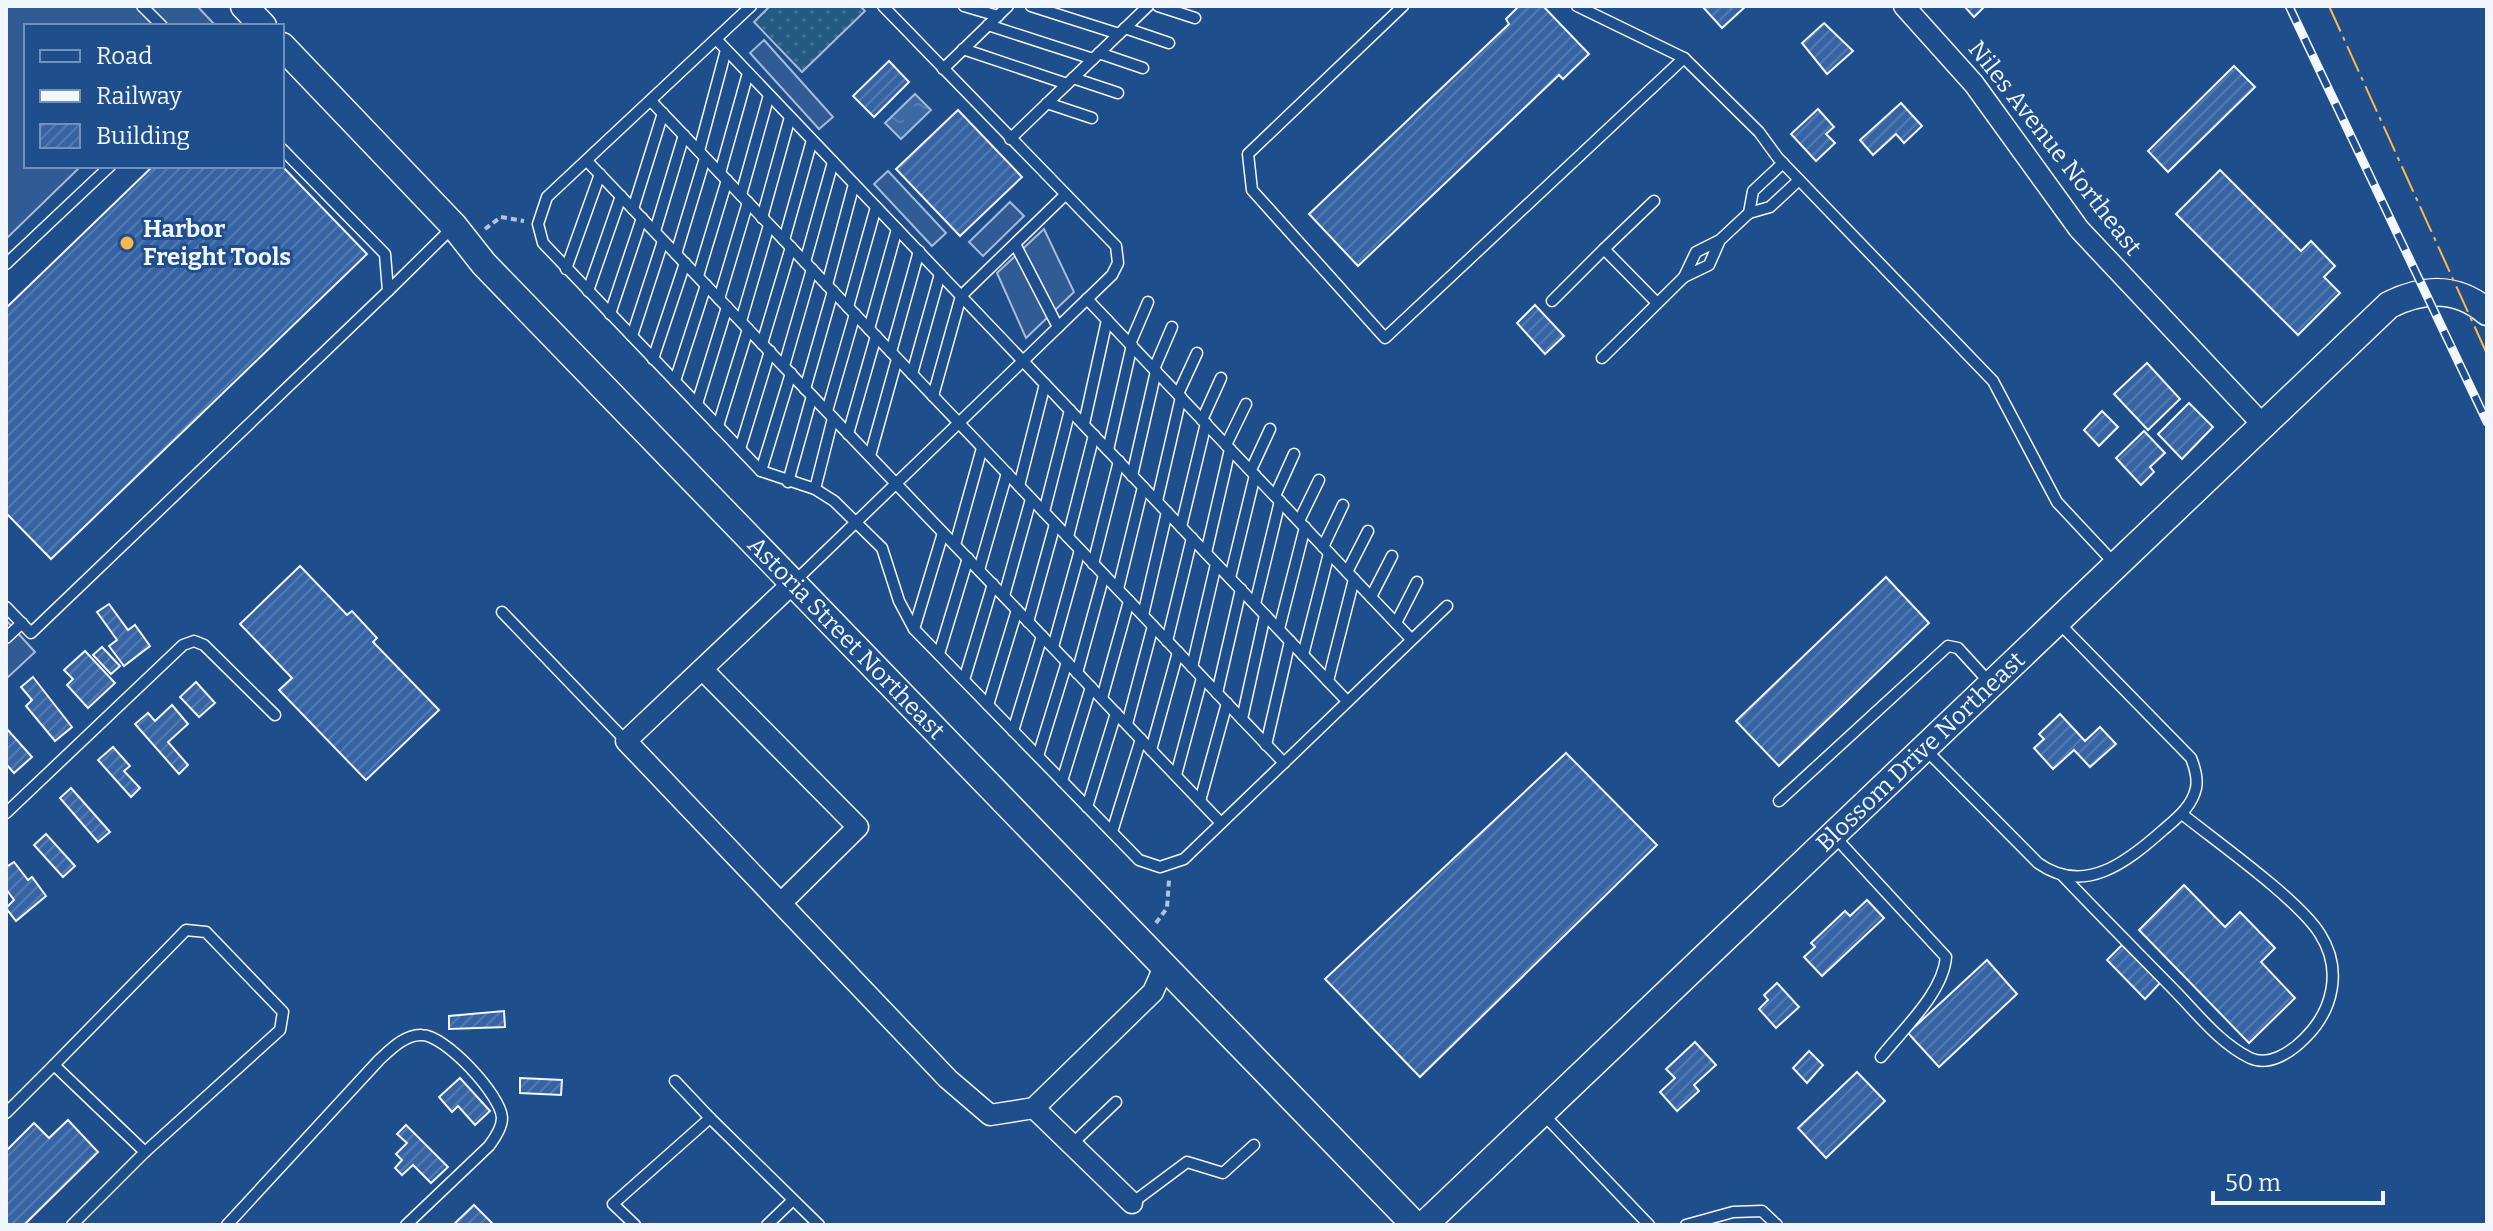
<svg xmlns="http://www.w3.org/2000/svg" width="2493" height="1231" font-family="Bitter,serif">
<defs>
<pattern id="park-dots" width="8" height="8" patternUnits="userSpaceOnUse" patternTransform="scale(2)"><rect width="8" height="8" fill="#245a82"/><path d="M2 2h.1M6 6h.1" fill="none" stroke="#447295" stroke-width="1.8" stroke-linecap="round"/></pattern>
<pattern id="water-ripples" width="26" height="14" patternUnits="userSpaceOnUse" patternTransform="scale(2)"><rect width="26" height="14" fill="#3b69a3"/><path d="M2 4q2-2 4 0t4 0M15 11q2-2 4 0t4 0" fill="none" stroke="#587fb1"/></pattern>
<pattern id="building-hatch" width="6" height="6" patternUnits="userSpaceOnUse" patternTransform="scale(2)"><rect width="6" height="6" fill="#3563a3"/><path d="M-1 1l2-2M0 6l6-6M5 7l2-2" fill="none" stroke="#537ab1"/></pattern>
</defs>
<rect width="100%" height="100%" fill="#1f4e8c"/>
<!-- park -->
<polygon fill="url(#park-dots)" stroke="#a8bbd7" stroke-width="2" points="770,6 860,6 865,11 802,72 754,22"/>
<!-- parking -->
<g fill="#305b95" stroke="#a8bbd7" stroke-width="2">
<polygon points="6,6 197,6 216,26 26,26 26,166 81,166 6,239"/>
<polygon points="764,40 833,117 819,129 750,53"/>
<polygon points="888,171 946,233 932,246 874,184"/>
<polygon points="1010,202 1024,216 983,256 969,242"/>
<polygon points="1044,229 1074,292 1026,338 997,273"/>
<polygon points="6,620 35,652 6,679"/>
</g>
<!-- water -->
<polygon fill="url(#water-ripples)" stroke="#a8bbd7" stroke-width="2" points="915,94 931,110 901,139 885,123"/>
<!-- building -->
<g fill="url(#building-hatch)" stroke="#f2f6ff" stroke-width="2">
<polygon points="1519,6 1543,6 1589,54 1563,79 1559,75 1358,266 1309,214 1509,24 1506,19"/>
<polygon points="1702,6 1746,6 1722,28"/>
<polygon points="1964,6 1985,6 1974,17"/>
<polygon points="1824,23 1853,51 1827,74 1802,43"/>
<polygon points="889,61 909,82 874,117 853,96"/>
<polygon points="2234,66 2255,87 2168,172 2148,151"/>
<polygon points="1901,103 1922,126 1904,143 1896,134 1873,155 1860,140"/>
<polygon points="1818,109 1834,127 1826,134 1835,143 1816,161 1791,134"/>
<polygon points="958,110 1022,177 960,236 896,169"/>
<polygon points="153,166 282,166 367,254 51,559 6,513 6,308"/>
<polygon points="2220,170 2301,251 2311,241 2335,266 2324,277 2340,293 2298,335 2176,214"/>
<polygon points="1535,305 1564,336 1545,354 1517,323"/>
<polygon points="2147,363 2180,399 2148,430 2114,394"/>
<polygon points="2189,403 2213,427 2182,459 2158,434"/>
<polygon points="2102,411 2118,427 2099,446 2084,430"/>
<polygon points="2144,431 2165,453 2150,467 2154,472 2141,485 2116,458"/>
<polygon points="300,566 347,615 352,611 377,638 373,642 439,710 366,780 279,690 292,678 240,624"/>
<polygon points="1886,577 1929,623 1779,766 1736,721"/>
<polygon points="109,604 128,630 135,625 150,646 124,666 109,646 117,640 97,612"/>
<polygon points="102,647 120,666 111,674 93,655"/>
<polygon points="85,651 115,683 88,708 67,685 73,679 64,670"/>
<polygon points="33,677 72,727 55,741 26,706 32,700 21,687"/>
<polygon points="196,682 215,703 199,717 180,697"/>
<polygon points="172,705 188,724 168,742 188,765 179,774 135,724 148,713 155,721"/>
<polygon points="2060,714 2085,741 2100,727 2116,744 2090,767 2074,750 2053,769 2034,748 2044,739 2039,734"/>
<polygon points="6,728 32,757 14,773 6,764"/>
<polygon points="113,747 130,766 124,771 140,788 131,797 98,760"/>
<polygon points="1566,753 1657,845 1420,1077 1325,979"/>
<polygon points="71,788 110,832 98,842 60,798"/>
<polygon points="46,834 75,866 63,877 34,845"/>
<polygon points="14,862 28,880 32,877 46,896 16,921 6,908 14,900 6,889 6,867"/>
<polygon points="2184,885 2225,927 2240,912 2275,948 2261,962 2295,998 2249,1043 2139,930"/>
<polygon points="1867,900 1884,918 1822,976 1804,957 1815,947 1811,943 1845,911 1850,916"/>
<polygon points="2122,945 2160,983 2145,999 2107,960"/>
<polygon points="1987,960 2017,994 1939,1067 1908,1033"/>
<polygon points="1777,983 1799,1007 1776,1028 1759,1009 1768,1000 1764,995"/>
<polygon points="504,1011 505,1027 449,1029 449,1016"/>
<polygon points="1695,1042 1716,1065 1694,1085 1699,1091 1677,1111 1660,1092 1675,1078 1666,1069"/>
<polygon points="1809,1051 1823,1065 1807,1083 1793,1068"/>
<polygon points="1857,1072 1885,1101 1826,1158 1798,1128"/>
<polygon points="460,1078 490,1111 475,1125 458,1106 452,1112 439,1097"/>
<polygon points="520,1078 562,1080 561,1095 520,1093"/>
<polygon points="68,1120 98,1152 24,1225 6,1225 6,1151 34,1123 49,1138"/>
<polygon points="406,1125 448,1167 431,1183 413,1165 402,1175 395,1168 402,1160 396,1154 407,1143 397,1134"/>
<polygon points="474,1205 494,1225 453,1225"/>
</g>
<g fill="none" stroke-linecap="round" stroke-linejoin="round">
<!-- service casing -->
<g stroke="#f2f6ff" stroke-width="13">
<g id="service">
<polyline points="142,6 162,26"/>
<polyline points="751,6 547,197 538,224 543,243 761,471 815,489 834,501 882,548 899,601 914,629 1139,860 1160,867 1184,859 1447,606"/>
<polyline points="964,6 998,16"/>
<polyline points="1031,6 1119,34"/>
<polyline points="1158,6 1195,18"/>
<polyline points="1403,6 1248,154 1252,190 1385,338 1684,58"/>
<polyline points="1577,6 1684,58 1759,132 1778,158 1993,381 2057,502 2115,564"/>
<polyline points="988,25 1093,59"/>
<polyline points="1125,28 1169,43"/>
<polyline points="716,39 1347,701"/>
<polyline points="963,49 1067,84"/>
<polyline points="1099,53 1143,68"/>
<polyline points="943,69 1008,6"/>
<polyline points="1073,78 1118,93"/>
<polyline points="651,101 1284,763"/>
<polyline points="1047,103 1092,118"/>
<polyline points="1010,139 1148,6"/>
<polyline points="699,151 726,50"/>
<polyline points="587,161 1221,823"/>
<polyline points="1783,163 1753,191 1749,213 1770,207 1799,180"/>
<polyline points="720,173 748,73"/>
<polyline points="741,195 769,95"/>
<polyline points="633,209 663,113"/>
<polyline points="762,218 790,117"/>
<polyline points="655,231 684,135"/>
<polyline points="784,240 812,140"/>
<polyline points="1720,240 1709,265 1684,277 1696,252 1720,240 1749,213"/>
<polyline points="1015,244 1058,327"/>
<polyline points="1604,249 1654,201"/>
<polyline points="676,254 705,158"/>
<polyline points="805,262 833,162"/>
<polyline points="6,264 110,166"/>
<polyline points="566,269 600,174"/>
<polyline points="698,276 727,180"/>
<polyline points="827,285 854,184"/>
<polyline points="388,291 453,227"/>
<polyline points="588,291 621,196"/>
<polyline points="719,299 748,202"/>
<polyline points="1087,299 1411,639"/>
<polyline points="1552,301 1604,249 1657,303"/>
<polyline points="848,307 876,207"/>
<polyline points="610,314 642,218"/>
<polyline points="741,321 769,225"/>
<polyline points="869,329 897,229"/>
<polyline points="632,336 663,241"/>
<polyline points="762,344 791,247"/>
<polyline points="1130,344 1148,302"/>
<polyline points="891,352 919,251"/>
<polyline points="1602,358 1684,277"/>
<polyline points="653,359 685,263"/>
<polyline points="784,366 812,269"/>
<polyline points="1154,369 1172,327"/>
<polyline points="912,374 940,274"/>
<polyline points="675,381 706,285"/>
<polyline points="805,389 833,291"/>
<polyline points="1178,394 1197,353"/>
<polyline points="933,396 961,296 1064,196"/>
<polyline points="697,404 727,307"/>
<polyline points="827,411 855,314"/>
<polyline points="1202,420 1221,378"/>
<polyline points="1084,424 1107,320"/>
<polyline points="718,426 748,329"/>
<polyline points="848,434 876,336"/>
<polyline points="1226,445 1246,404"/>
<polyline points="740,449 770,351"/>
<polyline points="1108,450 1132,345"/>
<polyline points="870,456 897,359"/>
<polyline points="1251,470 1270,429"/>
<polyline points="761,471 791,373"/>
<polyline points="1132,476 1156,371"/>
<polyline points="788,482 812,396"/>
<polyline points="1019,486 1045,384"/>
<polyline points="815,489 833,418"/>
<polyline points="1275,496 1294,454"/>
<polyline points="1157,501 1181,397"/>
<polyline points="1044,512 1070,410"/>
<polyline points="1299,521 1319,480"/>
<polyline points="1181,527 1206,423"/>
<polyline points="1068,537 1094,435"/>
<polyline points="955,545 982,448"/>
<polyline points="1323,547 1343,505"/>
<polyline points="1206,553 1230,449"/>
<polyline points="1093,564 1119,461"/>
<polyline points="979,570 1007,473"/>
<polyline points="1347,572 1368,531"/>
<polyline points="1230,578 1255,475"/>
<polyline points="794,582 1112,275 1118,263 1116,246 883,6"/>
<polyline points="1118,589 1143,487"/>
<polyline points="1004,596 1031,499"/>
<polyline points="1371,597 1392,556"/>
<polyline points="1255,604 1280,501"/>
<polyline points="6,607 31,633 388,291 385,254 282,149"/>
<polyline points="502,612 626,741"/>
<polyline points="1143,615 1167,512"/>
<polyline points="1028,622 1055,524"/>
<polyline points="1396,623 1417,582"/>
<polyline points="914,629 943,533"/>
<polyline points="1279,629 1305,527"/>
<polyline points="6,638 22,623"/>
<polyline points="1167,641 1192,538"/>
<polyline points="1053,647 1080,550"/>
<polyline points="939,654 968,558"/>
<polyline points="1303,655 1329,553"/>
<polyline points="1192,667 1216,564"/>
<polyline points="1077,673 1104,575"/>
<polyline points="964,680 993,584"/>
<polyline points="1328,681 1354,579"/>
<polyline points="1217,693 1241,589"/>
<polyline points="1102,698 1129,601"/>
<polyline points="988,705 1017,610"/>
<polyline points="1242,719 1265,615"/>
<polyline points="1127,724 1153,626"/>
<polyline points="1013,731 1042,636"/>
<polyline points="1266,745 1290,641"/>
<polyline points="1151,750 1178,652"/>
<path d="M1926,750L2038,863C2084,896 2127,862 2162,831C2176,819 2192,807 2196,788C2198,778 2195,768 2191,758L2058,622"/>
<polyline points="1038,756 1067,662"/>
<polyline points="1176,775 1202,678"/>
<polyline points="1062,781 1091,687"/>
<polyline points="1200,801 1227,703"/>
<polyline points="1779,801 1948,646 1958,648 1990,683"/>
<polyline points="1087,807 1116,713"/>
<polyline points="6,813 183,645 194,641 204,645 275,715"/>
<polyline points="1112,832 1141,739"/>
<path d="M1835,837L1946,957C1943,993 1903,1029 1881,1057"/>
<path d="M2062,875C2100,915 2139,954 2177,993C2199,1016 2221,1044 2250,1058C2269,1067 2291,1052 2304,1039C2333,1011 2343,970 2320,934C2299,900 2217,842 2182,814"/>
<polyline points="54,1065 186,930 206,932 283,1012 280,1030 145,1152"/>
<polyline points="675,1081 710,1118"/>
<polyline points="6,1113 54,1065 145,1152 72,1225"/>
<polyline points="1543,1114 1649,1225"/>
<polyline points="1071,1145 1116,1102"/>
<polyline points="1132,1203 1187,1162 1223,1173 1254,1145"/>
<path d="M227,1225L379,1060C390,1050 405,1034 422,1035C445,1035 501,1095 502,1118C502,1128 495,1138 489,1146L406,1225"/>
<polyline points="635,1225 613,1204 710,1118 819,1225"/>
<polyline points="767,1225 792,1201"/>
<polyline points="1686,1225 1733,1212 1762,1211 1777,1225"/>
</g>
</g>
<!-- minor casing -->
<g stroke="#f2f6ff" stroke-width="23">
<g id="minor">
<polyline points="1904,6 1974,84 2079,229 2265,427"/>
<polyline points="793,583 626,741 948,1079 990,1115 1034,1108 1153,992 1163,969"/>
<polyline points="703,670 858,827 781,903"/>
<polyline points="1034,1108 1132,1203"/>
</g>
</g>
<!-- tertiary casing -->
<g stroke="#f2f6ff" stroke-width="29">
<g id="tertiary">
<polyline points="244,6 263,26"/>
<path id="s1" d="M282,46L454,226L484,264L1415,1225"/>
<path id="s2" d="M1424,1225L2389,305C2423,288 2457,286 2487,312"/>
</g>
</g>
<!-- path -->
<g stroke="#b3c4dc" stroke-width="4" stroke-dasharray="6 4" stroke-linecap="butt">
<polyline points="485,229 501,217 524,221"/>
<polyline points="1156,923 1167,908 1169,880"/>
</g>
<!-- service -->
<use href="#service" stroke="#1f4e8c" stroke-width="10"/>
<!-- minor -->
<use href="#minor" stroke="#1f4e8c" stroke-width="20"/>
<!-- tertiary -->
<use href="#tertiary" stroke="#1f4e8c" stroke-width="26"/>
<!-- rail casing -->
<g stroke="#f2f6ff" stroke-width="9">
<polyline id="rail" points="2289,6 2487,422"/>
</g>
<!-- rail -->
<use href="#rail" stroke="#1f4e8c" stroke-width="6" stroke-dasharray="18" stroke-linecap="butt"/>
<!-- power -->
<polyline stroke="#ffb74d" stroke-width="2" stroke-dasharray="28 6 4 6" stroke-linecap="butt" points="2329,6 2487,354"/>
</g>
<!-- markers -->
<circle fill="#ffb74d" stroke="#1f4e8c" stroke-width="3" cx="127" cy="243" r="8"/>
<g text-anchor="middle" stroke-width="6" stroke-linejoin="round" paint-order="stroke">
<!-- street labels -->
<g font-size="24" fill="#f2f6ff" stroke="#1f4e8c">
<text transform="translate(2055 148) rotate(52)" y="8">Niles Avenue Northeast</text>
<text dy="8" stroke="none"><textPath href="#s1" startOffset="818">Astoria Street Northeast</textPath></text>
<text dy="8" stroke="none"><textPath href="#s2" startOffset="686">Blossom Drive Northeast</textPath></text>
</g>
<!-- poi labels -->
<g font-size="24" font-weight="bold" fill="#f2f6ff" stroke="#1f4e8c" text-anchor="start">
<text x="143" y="237">Harbor<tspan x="143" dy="28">Freight Tools</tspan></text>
</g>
</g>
<!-- border -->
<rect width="2493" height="1231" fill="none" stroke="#f2f6ff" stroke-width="16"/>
<!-- legend -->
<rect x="24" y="24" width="260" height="144" fill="#1f4e8c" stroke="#7391ba" stroke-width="2"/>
<rect x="40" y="50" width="40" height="12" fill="#1f4e8c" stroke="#7391ba" stroke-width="2"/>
<text x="96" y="64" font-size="24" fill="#f2f6ff">Road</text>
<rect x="40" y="90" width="40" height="12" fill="#f2f6ff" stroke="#7391ba" stroke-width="2"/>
<text x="96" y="104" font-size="24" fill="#f2f6ff">Railway</text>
<rect x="40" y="124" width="40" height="24" fill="url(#building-hatch)" stroke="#7391ba" stroke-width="2"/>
<text x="96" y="144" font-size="24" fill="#f2f6ff">Building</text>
<!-- scale -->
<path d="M2213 1191v12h170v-12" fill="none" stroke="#f2f6ff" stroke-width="4"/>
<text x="2225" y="1191" font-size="24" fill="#f2f6ff" stroke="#1f4e8c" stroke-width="6" paint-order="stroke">50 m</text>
</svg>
